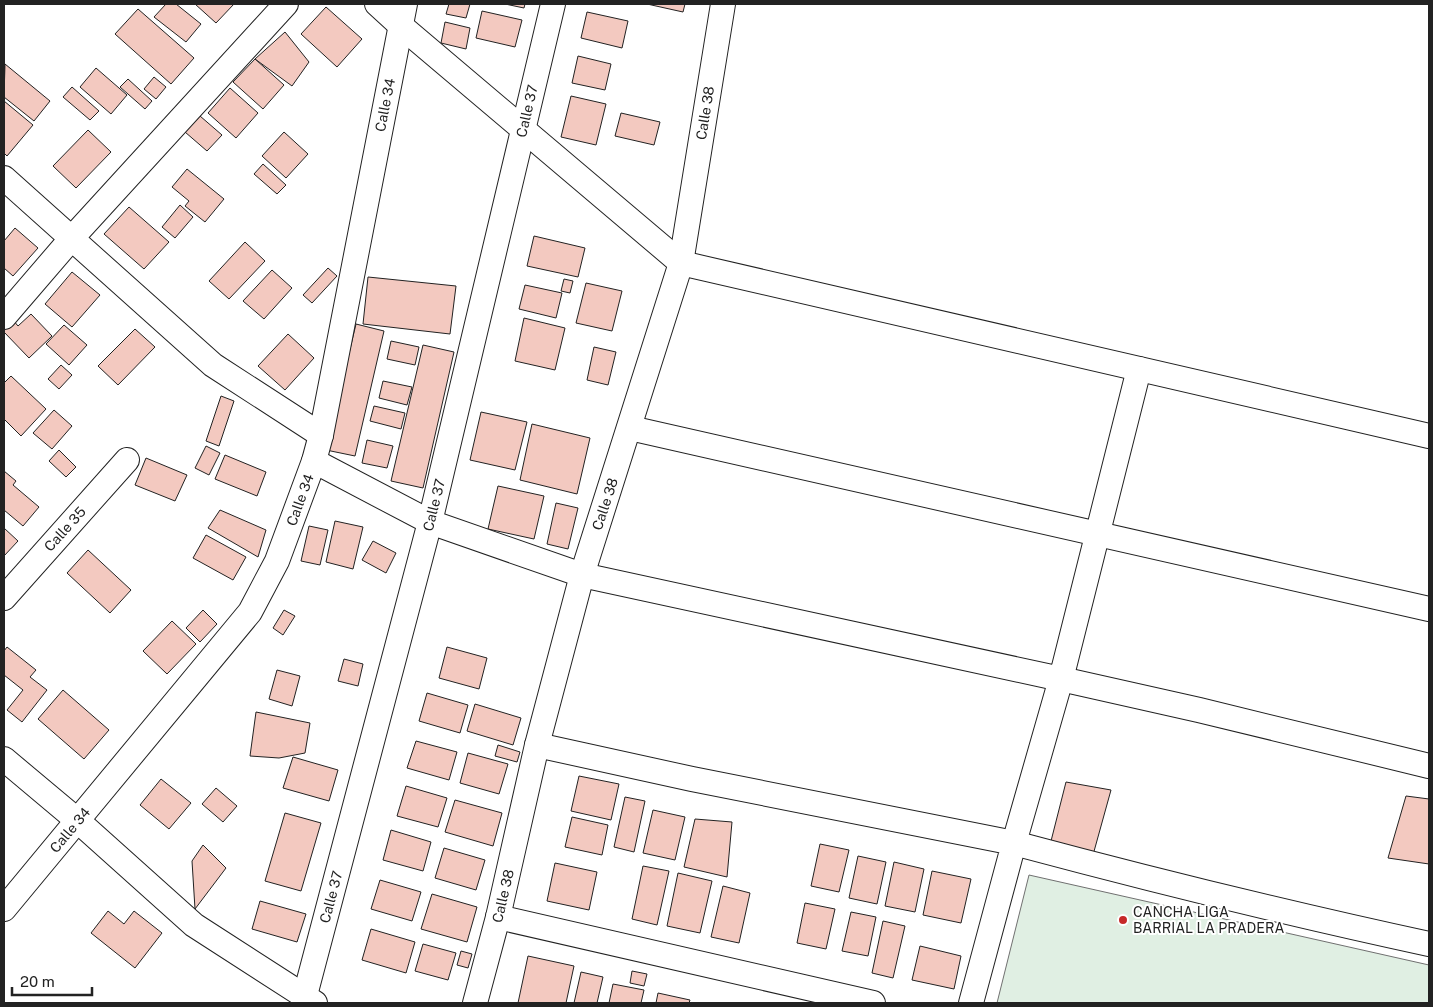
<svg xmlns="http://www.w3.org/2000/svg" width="1433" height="1007" font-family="'Public Sans',sans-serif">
<rect width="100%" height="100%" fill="#fff"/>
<!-- green -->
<polygon fill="#e0efe3" stroke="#6f6f6f" points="1029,875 1429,965 1429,1003 997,1003"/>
<!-- building -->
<g fill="#f3c9c0" stroke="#222">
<polygon points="166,4 176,4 201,24 186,42 154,17"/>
<polygon points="195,4 234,4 216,23"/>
<polygon points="449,4 470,4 466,18 446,14"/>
<polygon points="505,4 525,4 524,8"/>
<polygon points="647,4 685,4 683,12"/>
<polygon points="326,7 362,39 337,67 301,34"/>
<polygon points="138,9 194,58 171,84 115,34"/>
<polygon points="482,11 522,20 515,47 476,38"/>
<polygon points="587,12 628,21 622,48 581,38"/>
<polygon points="445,22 470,28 466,49 441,43"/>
<polygon points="285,32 309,62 292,86 255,59"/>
<polygon points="578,56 611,64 605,90 572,83"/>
<polygon points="255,59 284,85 263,109 233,82"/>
<polygon points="5,64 50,101 34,121 4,97"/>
<polygon points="96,68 127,95 111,114 80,87"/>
<polygon points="154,77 166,87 156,99 144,89"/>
<polygon points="128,79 152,101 145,109 120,87"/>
<polygon points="72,87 99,111 90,120 63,97"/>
<polygon points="230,88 258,113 236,138 208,113"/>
<polygon points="571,96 606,104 596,145 561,137"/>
<polygon points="4,101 33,125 7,156 4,153"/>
<polygon points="621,113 660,122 654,145 615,136"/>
<polygon points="200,116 222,135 207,151 185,132"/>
<polygon points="88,130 111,152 76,188 53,166"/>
<polygon points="284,132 308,154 286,178 262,156"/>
<polygon points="263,164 286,185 277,194 254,174"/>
<polygon points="187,169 224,199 205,222 185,206 189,201 172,187"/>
<polygon points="180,205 193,217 175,238 162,227"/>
<polygon points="129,207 169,242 144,269 104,234"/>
<polygon points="15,228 38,248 13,276 4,268 4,241"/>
<polygon points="534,236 585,248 578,277 527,266"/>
<polygon points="245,242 265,261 229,299 209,281"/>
<polygon points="328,268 337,276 312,303 303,295"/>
<polygon points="272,270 292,288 264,319 243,301"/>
<polygon points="72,272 100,295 72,327 45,304"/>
<polygon points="368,277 456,286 450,334 363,324"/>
<polygon points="564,279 573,281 570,293 561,291"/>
<polygon points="586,283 622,291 612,331 576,323"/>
<polygon points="525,285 562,293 556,318 519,309"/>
<polygon points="31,314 52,336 29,358 4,332 4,329 13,320 18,326"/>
<polygon points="524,318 565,328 555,370 515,361"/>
<polygon points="356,324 384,331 355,456 326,450"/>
<polygon points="64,325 87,345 69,365 46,344"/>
<polygon points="135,329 155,347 118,385 98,366"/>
<polygon points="288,334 314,358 285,390 258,366"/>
<polygon points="391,341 419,347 415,365 387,359"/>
<polygon points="423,345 454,352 423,488 391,481"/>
<polygon points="594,347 616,352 608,385 587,380"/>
<polygon points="61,365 72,375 59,389 48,379"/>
<polygon points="11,376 46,409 21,436 4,419 4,383"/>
<polygon points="383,381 412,387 407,405 379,398"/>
<polygon points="221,396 234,401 219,446 206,441"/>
<polygon points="374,406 405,413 401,429 370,421"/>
<polygon points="54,410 72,426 52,449 33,433"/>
<polygon points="481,412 527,422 515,470 470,460"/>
<polygon points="532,424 590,438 577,494 520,480"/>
<polygon points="367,440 393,446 387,468 362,463"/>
<polygon points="206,446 220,453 209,475 195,468"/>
<polygon points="59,450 76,467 66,477 49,461"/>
<polygon points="225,455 266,472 257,496 215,479"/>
<polygon points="146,458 187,475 175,501 135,485"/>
<polygon points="4,471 16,481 13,485 39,507 23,526 4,510"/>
<polygon points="498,486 544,496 534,539 488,529"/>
<polygon points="556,503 578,508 568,549 547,544"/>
<polygon points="220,510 266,530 258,557 208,528"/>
<polygon points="335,521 363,527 353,569 326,562"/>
<polygon points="309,526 328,530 320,565 301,561"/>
<polygon points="4,528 18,541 4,556"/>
<polygon points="206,535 246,557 233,580 193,558"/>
<polygon points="373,541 396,553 386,573 362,560"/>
<polygon points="88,550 131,590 110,613 67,573"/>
<polygon points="203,610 217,624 200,642 186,628"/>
<polygon points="284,610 295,616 283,635 273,628"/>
<polygon points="172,621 196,644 167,674 143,651"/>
<polygon points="7,647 36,670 30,677 47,690 22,722 7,710 23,690 4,675 4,651"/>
<polygon points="447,647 487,658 479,689 439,678"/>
<polygon points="344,659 363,664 358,686 338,681"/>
<polygon points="277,670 300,676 292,706 269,699"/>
<polygon points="63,690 109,730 84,759 38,719"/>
<polygon points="427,693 468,705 460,733 419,721"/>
<polygon points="475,704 521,718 513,745 467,731"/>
<polygon points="256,712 310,723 305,753 279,758 250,756"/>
<polygon points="416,741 457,752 449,780 407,768"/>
<polygon points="498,745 520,752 517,762 495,756"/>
<polygon points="468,753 508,764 499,794 460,783"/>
<polygon points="293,757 338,770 329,801 283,788"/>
<polygon points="579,776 619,784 611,820 571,811"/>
<polygon points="161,779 191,803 169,829 140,805"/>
<polygon points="1066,782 1111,790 1093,855 1050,845"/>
<polygon points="406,786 447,798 438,827 397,816"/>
<polygon points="216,788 237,806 223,822 202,804"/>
<polygon points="1406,796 1429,799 1429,864 1388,858"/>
<polygon points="625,797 645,801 634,852 614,847"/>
<polygon points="455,800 502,813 493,846 445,832"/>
<polygon points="653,810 685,817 675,860 643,853"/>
<polygon points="285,813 321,823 301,891 265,881"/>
<polygon points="572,817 608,825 602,855 565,847"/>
<polygon points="695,819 732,822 727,877 684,867"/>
<polygon points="391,830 431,842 423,871 383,860"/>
<polygon points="820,844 849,850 839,892 811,886"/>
<polygon points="203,845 226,868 195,909 192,861"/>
<polygon points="444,848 485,860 476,890 435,878"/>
<polygon points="858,856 886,862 877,904 849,898"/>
<polygon points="894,862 924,869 915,912 885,906"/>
<polygon points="555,863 597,872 589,910 547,901"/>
<polygon points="643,866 669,871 657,925 632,919"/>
<polygon points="932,871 971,879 961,923 923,915"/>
<polygon points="678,873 712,881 700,933 667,926"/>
<polygon points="380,880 421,892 412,921 371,909"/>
<polygon points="723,886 750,893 739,943 711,937"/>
<polygon points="432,894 477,907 467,942 421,929"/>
<polygon points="260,901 306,914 297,942 252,929"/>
<polygon points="805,903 835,909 826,949 797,943"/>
<polygon points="108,911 124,924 134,911 162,933 135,968 91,933"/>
<polygon points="851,912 876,917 868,956 842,951"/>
<polygon points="883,921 905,926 893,978 872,973"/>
<polygon points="371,929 415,942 406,973 362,960"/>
<polygon points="423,944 456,953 448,980 415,971"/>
<polygon points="920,946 961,956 954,989 912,980"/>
<polygon points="461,951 472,954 468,968 457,965"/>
<polygon points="528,956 574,966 566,1003 518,1003"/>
<polygon points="632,971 647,974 644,986 630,983"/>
<polygon points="581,972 603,977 597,1003 574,1003"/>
<polygon points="613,984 644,990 641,1003 609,1003"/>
<polygon points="658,993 690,1000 689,1003 656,1003"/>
</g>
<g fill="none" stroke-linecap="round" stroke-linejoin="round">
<!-- minor casing -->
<g stroke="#222" stroke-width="26">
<g id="minor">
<polyline points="377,4 401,26 681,263 1429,436"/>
<polyline points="4,178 213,365 321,435"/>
<polyline points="4,317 71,239 286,4"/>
<polyline points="630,428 1429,609"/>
<polyline points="314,461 430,522 582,575 1061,679 1139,369"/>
<polyline points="4,598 127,460"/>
<polyline points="537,745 692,779 1014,843 971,1003"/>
<polyline points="4,759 78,821 194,925 315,1003"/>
<path d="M1429,766L1199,710L1061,679L1014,843C1152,880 1290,914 1429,944"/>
<polyline points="4,909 250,612 277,561 314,461 321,435 405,4"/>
<polyline points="498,917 873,1003"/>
<polyline points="303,1003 430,522 553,4"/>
<polyline points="475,1003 498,917 537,745 582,575 681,263 723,4"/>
</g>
</g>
<!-- minor -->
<use href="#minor" stroke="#fff" stroke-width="24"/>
</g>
<!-- markers -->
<circle fill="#c62828" stroke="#fff" stroke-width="2" cx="1123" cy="920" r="5"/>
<g text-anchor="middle" stroke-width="4" stroke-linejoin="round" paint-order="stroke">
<!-- street labels -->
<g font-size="14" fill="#222" stroke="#fff">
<text transform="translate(385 105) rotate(-79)" y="5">Calle 34</text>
<text transform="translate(527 111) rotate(-77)" y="5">Calle 37</text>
<text transform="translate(705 113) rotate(-81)" y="5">Calle 38</text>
<text transform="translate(300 500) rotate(-70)" y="5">Calle 34</text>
<text transform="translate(605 504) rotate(-72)" y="5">Calle 38</text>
<text transform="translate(434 505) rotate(-76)" y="5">Calle 37</text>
<text transform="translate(65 529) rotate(-48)" y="5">Calle 35</text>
<text transform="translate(70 830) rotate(-50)" y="5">Calle 34</text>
<text transform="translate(503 896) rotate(-77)" y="5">Calle 38</text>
<text transform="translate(331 897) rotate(-75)" y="5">Calle 37</text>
</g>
<!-- poi labels -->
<g font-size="14" fill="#222" stroke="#fff" text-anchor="start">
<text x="1133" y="917">CANCHA LIGA<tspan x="1133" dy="16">BARRIAL LA PRADERA</tspan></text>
</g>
</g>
<!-- border -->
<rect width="1433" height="1007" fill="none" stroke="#222222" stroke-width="10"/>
<!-- scale -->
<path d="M12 987v8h80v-8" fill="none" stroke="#222222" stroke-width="2.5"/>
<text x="20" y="987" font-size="15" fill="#222222" stroke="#ffffff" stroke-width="4" paint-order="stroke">20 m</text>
</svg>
